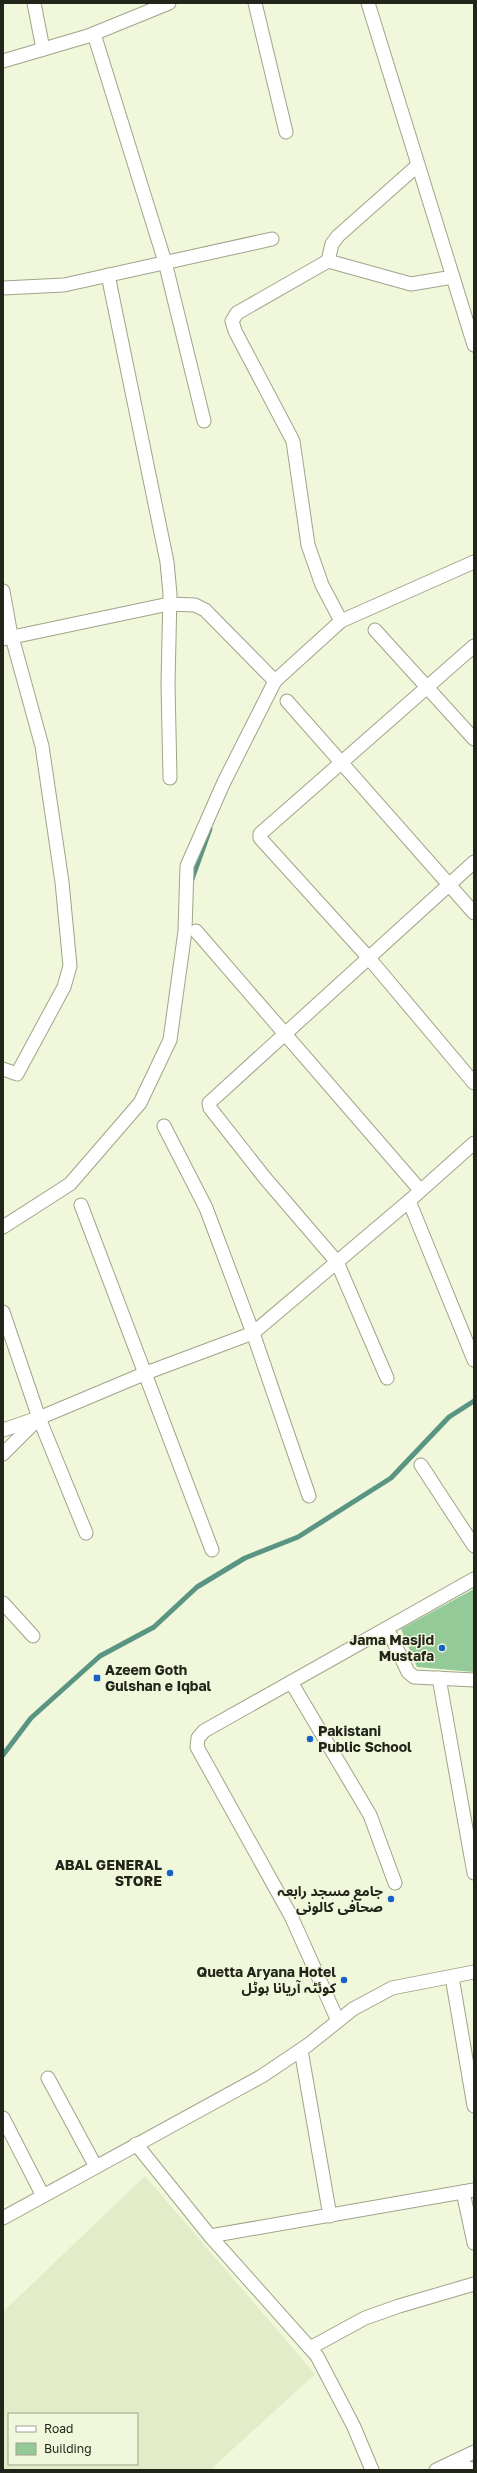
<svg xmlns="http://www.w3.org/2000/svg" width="477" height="2473" font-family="'Golos Text','Noto Sans Arabic',sans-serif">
<rect width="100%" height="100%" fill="#f0f7da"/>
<!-- built -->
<path fill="#e3ecc8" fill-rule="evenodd" d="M145,2176L315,2374L210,2470H3V2312ZM9,2414H137V2464H9Z"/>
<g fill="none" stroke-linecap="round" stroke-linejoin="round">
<!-- stream -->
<g stroke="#599582" stroke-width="5">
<polyline points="191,882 210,829"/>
<polyline points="3,1755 31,1718 100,1656 154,1627 197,1587 245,1558 298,1537 391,1478 449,1417 474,1401"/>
</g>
</g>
<!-- building -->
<polygon fill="#94ca98" points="474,1589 474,1672 417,1667 401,1629"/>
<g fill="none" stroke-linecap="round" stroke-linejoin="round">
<!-- street casing -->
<g stroke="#9ea58a" stroke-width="15">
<g id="street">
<polyline points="34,3 43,49"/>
<polyline points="255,3 286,132"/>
<polyline points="368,3 474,345"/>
<polyline points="94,34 165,262 204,421"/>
<polyline points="3,61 88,36 169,3"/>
<polyline points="328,261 332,244 338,236 418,165"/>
<polyline points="108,275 167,562 170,594 168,684 170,778"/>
<polyline points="3,288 64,285 272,239"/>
<polyline points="3,591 10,630 42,746 62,882 70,966 64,987 17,1074 3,1069"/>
<polyline points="341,621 322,585 308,545 293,441 235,331 232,321 237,313 328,261 411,284 453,277"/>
<polyline points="375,630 474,739"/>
<polyline points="3,639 169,604 195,605 205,610 275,681"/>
<polyline points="474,646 260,834 260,838 368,957 474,1083"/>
<polyline points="287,701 474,913"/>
<polyline points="196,931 420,1190"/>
<polyline points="164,1126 206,1208 253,1333 309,1496"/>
<polyline points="409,1201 474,1360"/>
<polyline points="81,1205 212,1550"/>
<polyline points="3,1227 70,1184 140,1103 170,1040 185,931 187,866 224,782 275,681 341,621 474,562"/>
<polyline points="3,1312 39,1418 86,1533"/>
<polyline points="387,1378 337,1262 265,1178 210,1108 209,1103 474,862"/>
<polyline points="3,1430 35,1419"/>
<polyline points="3,1454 39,1418 146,1373 253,1333 409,1201 474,1143"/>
<polyline points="421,1465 474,1546"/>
<polyline points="3,1603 33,1636"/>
<polyline points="387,1628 408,1672 414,1677 474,1680"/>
<polyline points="439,1678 474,1873"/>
<polyline points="291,1682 370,1815 395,1883"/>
<polyline points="452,1977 474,2106"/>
<polyline points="338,2021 291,1916 197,1747 198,1738 204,1731 474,1579"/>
<polyline points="301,2050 330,2216"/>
<polyline points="48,2078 96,2167"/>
<polyline points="3,2118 43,2196"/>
<polyline points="136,2144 210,2236 317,2356 354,2427 372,2470"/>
<polyline points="463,2192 474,2243"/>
<polyline points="3,2218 262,2076 308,2045 353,2009 392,1988 474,1972"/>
<polyline points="210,2236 474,2190"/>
<polyline points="310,2348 365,2318 399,2306 474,2284"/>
<polyline points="453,2462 474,2470"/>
<polyline points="436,2470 474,2452"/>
</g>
</g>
<!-- street -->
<use href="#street" stroke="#fff" stroke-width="13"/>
</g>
<!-- markers -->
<g fill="#1660ca" stroke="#f0f7da" stroke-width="1.5">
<circle cx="442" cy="1648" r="4"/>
<rect x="93" y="1674" width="8" height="8" rx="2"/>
<circle cx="310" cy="1739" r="4"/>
<circle cx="170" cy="1873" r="4"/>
<circle cx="391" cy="1899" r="4"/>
<circle cx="344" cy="1980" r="4"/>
</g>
<g text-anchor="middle" stroke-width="3" stroke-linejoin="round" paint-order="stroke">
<!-- poi labels -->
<g font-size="14" font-weight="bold" fill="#22251a" stroke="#f0f7da" text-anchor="end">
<text x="434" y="1645">Jama Masjid<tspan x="434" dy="16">Mustafa</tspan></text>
<text x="105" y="1675" text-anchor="start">Azeem Goth<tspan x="105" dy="16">Gulshan e Iqbal</tspan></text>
<text x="318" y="1736" text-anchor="start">Pakistani<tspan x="318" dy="16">Public School</tspan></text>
<text x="162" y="1870">ABAL GENERAL<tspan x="162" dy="16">STORE</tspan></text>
<text x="383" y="1896">جامع مسجد رابعہ<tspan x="383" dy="16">صحافی کالونی</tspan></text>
<text x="336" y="1977">Quetta Aryana Hotel<tspan x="336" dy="16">کوئٹہ آریانا ہوٹل</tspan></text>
</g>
</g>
<!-- border -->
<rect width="477" height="2473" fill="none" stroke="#22251a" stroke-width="8"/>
<!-- legend -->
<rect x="8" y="2413" width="130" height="52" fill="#f0f7da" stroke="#9ea38d"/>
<rect x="16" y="2426" width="20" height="6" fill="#ffffff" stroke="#9ea38d"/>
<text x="44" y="2433" font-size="12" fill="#22251a">Road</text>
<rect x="16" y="2443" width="20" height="12" fill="#94ca98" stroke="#9ea38d"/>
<text x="44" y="2453" font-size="12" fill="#22251a">Building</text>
</svg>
